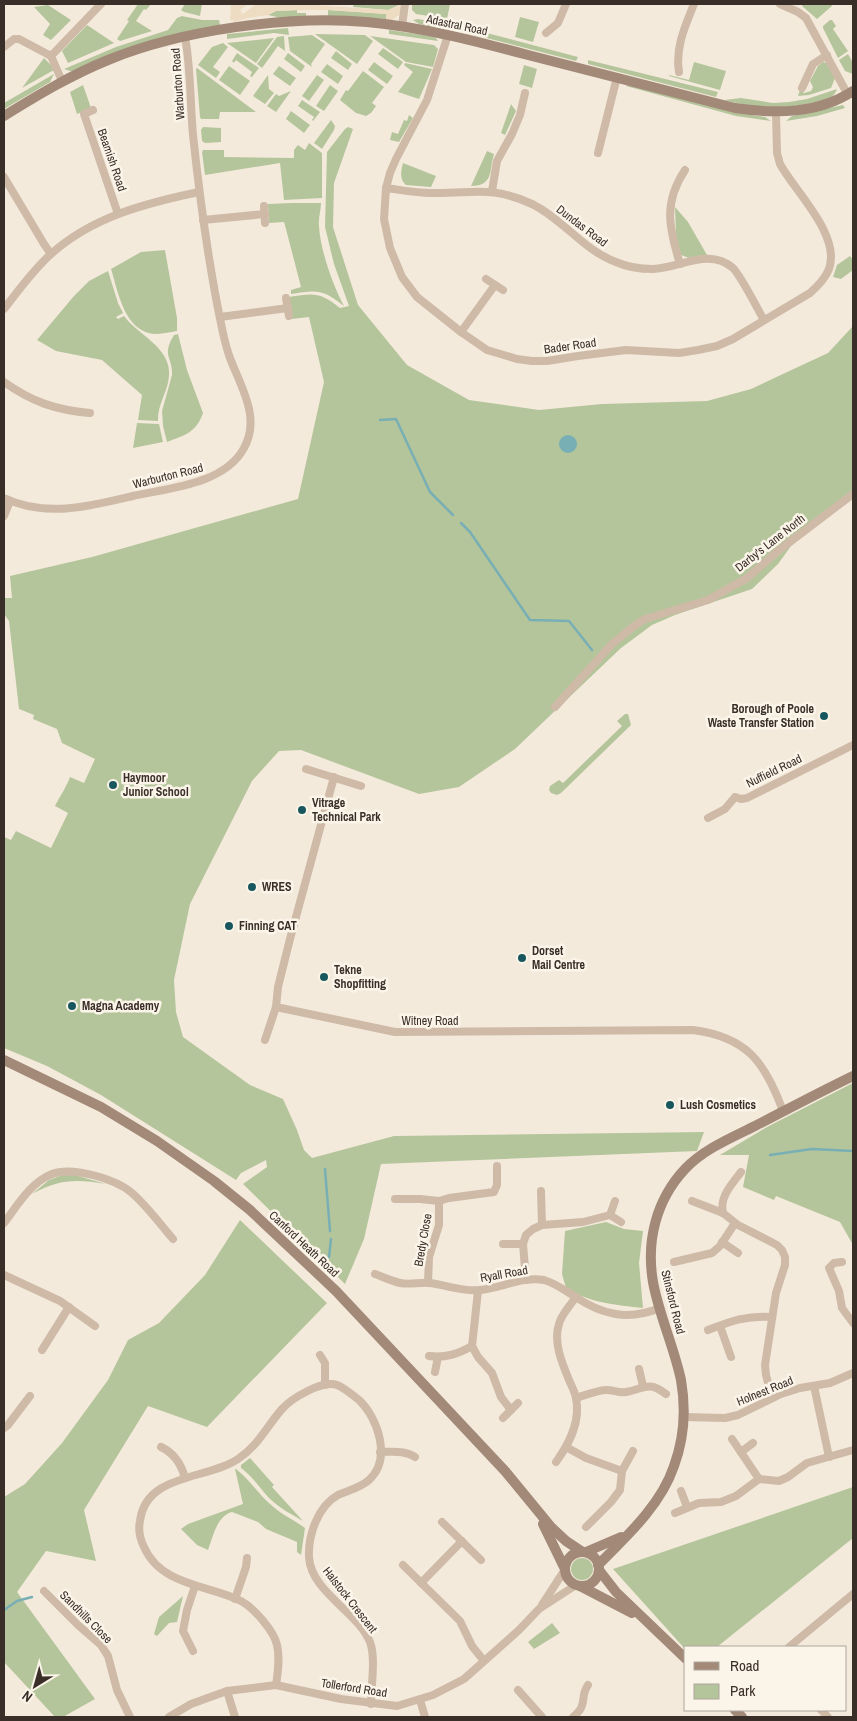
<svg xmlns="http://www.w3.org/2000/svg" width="857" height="1721" font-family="'Archivo Narrow',sans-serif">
<rect width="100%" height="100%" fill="#f4eadc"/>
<!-- green -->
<g fill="#b5c59b">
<polygon points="138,4 151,4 146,10 144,9 136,21 152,31 120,41 117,39 129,21 127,20"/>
<polygon points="185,4 202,4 200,16 184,12 181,10"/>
<polygon points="354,4 399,4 399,5 388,10 353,7"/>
<polygon points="412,4 450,4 447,19 416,14 412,10"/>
<polygon points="803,4 832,4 832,6 817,19 802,6"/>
<polygon points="48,5 71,20 51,40 43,35 50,24 34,7"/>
<polygon points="297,10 297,13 306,13 306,17 282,18 268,15 276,11"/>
<polygon points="328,10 387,14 386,19 328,16"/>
<polygon points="182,16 202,20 219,20 220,25 73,71 70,71 64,69 116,47 168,30 177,18"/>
<polygon points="520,17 539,22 533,42 515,37"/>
<polygon points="418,19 483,32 578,57 576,61 463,32 419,24 413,20"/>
<polygon points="830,20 832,20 836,26 833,29 848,51 838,58 823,28 823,26"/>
<polygon points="87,25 114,43 68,63 62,51"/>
<polygon points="288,28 289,35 274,33 227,39 227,34"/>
<polygon points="389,30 431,36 436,38 438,41 389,34"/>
<polygon points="315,34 365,35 373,41 357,64"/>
<polygon points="312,35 325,44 311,64 312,67 290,51 288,37"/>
<polygon points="284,36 285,51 278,46 262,68 257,64 277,37"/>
<polygon points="370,36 434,45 438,49 433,67 406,62"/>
<polygon points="274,38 256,63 227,43"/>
<polygon points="223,43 228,47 213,67 220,72 216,78 198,65 212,47"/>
<polygon points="383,48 403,62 398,69 378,54"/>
<polygon points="336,51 352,64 348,70 331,58"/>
<polygon points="237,53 259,68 252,77 250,76 252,72 236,60 234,63 232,61"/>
<polygon points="288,53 305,66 301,72 284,59"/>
<polygon points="848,54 853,63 853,74 845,71 839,60"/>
<polygon points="44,58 52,66 54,70 22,88"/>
<polygon points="588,60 718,92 716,97 588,64"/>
<polygon points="374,62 393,76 387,84 368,70"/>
<polygon points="694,62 726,71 720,90 669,76 669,75 689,80"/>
<polygon points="823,62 827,63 835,78 831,88 809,95 798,96 800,90 804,93 811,91 813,87 810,81 818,66"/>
<polygon points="405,63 432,69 419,99 398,92 413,72 404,65"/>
<polygon points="327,64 343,76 338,84 321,72"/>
<polygon points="524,65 537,69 532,88 519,84"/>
<polygon points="229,66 250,81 240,95 219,80"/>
<polygon points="279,66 296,78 290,86 273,74"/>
<polygon points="197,68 256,112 220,112 219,119 201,119 200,117 196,69"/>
<polygon points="363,71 384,87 372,103 376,106 371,113 366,116 356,113 340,100 346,90 348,91"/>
<polygon points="54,74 50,82 4,109 4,103"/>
<polygon points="268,75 269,89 274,93 265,104 253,96"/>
<polygon points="317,75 324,80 309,101 302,96"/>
<polygon points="83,85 91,108 77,114 70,92"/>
<polygon points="330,85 338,91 324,111 316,106"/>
<polygon points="628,85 738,113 765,117 771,121 736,116 626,86"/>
<path d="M837,89C834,99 824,100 815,102C785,110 754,108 724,100L741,98L773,103L789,102L807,99Z"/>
<polygon points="291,91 276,112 267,106 276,94 279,96"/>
<polygon points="302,100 320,112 313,121 312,120 314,117 298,106"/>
<polygon points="511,104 516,111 505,135 501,133"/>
<polygon points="843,105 845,108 817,116 786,121 792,116"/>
<polygon points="291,111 310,125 304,133 286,119"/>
<polygon points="409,115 413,118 399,142 390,140 392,132 398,134 404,120 407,121"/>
<polygon points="331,120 335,126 334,130 322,149 314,143"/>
<polygon points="203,127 221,128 221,142 205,143 202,141 201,130"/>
<path d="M348,127L353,129L334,183L333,227L358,305L407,365L469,400L539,410L602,404L707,401L751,389L828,353L853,326V494L799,535L778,564L752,589L675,615L652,625L621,648L515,749L459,787L419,794L301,750L279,751L252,781L190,904L174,980L176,1012L183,1037L250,1085L283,1099L297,1130L304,1150L312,1158L394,1136L704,1132L697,1151L381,1164L364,1239L345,1284L243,1184L267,1167L266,1160L241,1173L236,1180L101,1095L47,1066L4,1048V837L11,840L16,831L51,848L68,813L55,806C60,796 66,788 70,777L84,783L95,759L62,743L57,729L33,719L34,715L19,709L9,621L4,614V598H12L10,576L92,557L298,499L324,382L309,317L292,319L289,297C314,293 320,292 340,308L349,306L334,264L325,227L327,152L345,129Z"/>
<polygon points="309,143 322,153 322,198 284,200 280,163 205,175 202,152 203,150 224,150 224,157 294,158 294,150 298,145 305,150"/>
<path d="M487,151L494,154C489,170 494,186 471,186Z"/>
<path d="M403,163L436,176L431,187L406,185C399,179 401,171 403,163Z"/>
<path d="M292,203H321C321,210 318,219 319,226C320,249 333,286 344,306C322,289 318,290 291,294V290L301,287L286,229L284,222L269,223L268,204Z"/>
<polygon points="675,207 688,222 707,255 689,258 681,255 676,236"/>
<path d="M165,250L177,318V331C170,332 161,334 154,334C124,331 118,291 111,269L141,252Z"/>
<polygon points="850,256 853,260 853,270 841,279 833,277 837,265"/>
<path d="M108,271L118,303L123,313L116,317L118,319L124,316C138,335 172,348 169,376C168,392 157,405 158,421L138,420L142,395L102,360L56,351L37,340L74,296L89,281Z"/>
<path d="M178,334L187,370L203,413C196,433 185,435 167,442L163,426L162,411L172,375C173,357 161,356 174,335Z"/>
<polygon points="137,423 159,424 163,442 133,448"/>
<polygon points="625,714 628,714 631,725 561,793 557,795 551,793 549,790 550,786 559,780 563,783 622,726 617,721"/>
<polygon points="853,1083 853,1245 840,1222 776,1196 774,1200 743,1187 749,1155 720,1155 767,1127"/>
<path d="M65,1174L78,1176L106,1184C76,1179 59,1179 32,1194L49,1180Z"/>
<polygon points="240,1220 327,1303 207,1427 148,1406 84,1510 96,1561 46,1551 17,1592 95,1699 63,1717 55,1717 4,1662 4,1497 25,1484 62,1443 108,1380 128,1340 159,1323 205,1275"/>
<path d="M606,1222L624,1229L643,1231L639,1263L643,1308C616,1305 590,1303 566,1288L562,1274L565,1231Z"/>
<path d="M250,1458L274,1485L272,1487L303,1521C291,1514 279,1508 269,1498C260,1488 252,1476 241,1468V1465Z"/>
<path d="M235,1469H236C249,1479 257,1492 269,1503C280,1514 293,1519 305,1528L301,1555L297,1552V1542L266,1529L258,1522L232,1512C217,1516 213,1536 208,1550L197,1545L181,1529L188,1524L243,1504Z"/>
<polygon points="853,1487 853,1538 717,1647 686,1647 686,1650 613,1569"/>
<circle cx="582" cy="1569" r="11"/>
<polygon points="183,1596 177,1622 169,1623 157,1636 154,1634 159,1617"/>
<polygon points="552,1623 560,1633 534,1649 528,1642"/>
</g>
<!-- plaza -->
<polygon fill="#eedcc2" points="231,4 248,4 240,10 243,14 256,4 264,4 266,6 268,4 278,5 300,4 388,10 399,6 399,4 403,4 399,15 392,20 386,19 386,14 328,10 302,10 276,11 268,15 248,18 234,22 233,20 230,20"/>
<!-- water -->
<circle fill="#78afb4" cx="568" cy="444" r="9"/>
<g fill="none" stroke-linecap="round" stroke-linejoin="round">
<!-- stream -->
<g stroke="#78afb4" stroke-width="2.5">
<polyline points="380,420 396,419 430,492 453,515"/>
<polyline points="461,523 470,532 530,620 569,621 592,650"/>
<polyline points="770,1155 812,1149 853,1151"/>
<polyline points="325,1169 330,1231"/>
<polyline points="329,1257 331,1239"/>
<polyline points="4,1610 17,1601 32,1597"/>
</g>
<!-- street -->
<g stroke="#cebaa7" stroke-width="8">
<polyline points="780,4 798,12 806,18 848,95"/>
<polyline points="402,26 405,4"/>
<polyline points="546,33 558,23 566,4"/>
<path d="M448,35L427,100L396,159L390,173L386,188L384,219L390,248L402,277L417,297L461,332L487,350L517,359L532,361H547L578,356L626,350L679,353L698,350L717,346L733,339L810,293C818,286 825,279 829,269C841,235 796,193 780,164L777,153L776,113"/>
<polyline points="4,47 14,39 19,39 51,56 101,4"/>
<polyline points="51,56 62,81"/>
<path d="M679,72C675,48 685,26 694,4"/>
<polyline points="802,88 813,64 827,55"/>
<polyline points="93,110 84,114 118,214"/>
<polyline points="598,153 617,77"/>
<polyline points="4,177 44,244 51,254"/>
<path d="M386,188C401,190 416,193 431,193C472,194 491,185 532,204C563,219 583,250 616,262C627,267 641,269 653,269C680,268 709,247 733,268C741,276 757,308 764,320"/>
<polyline points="492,191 497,161 512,134 520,115 525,93"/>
<polyline points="264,206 265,223"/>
<polyline points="203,220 265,214"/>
<path d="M680,264C669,228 663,203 685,170"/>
<polyline points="486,279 503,290"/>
<polyline points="286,298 289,316"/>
<path d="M4,309C19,290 33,270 51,254C92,217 146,203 199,192"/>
<polyline points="220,317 288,308"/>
<polyline points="461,332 495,285"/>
<path d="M4,382C32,402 56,410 90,413"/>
<path d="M4,498C46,518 91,506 133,496C169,488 225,484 244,448C261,418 241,387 230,358C227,350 225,342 223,333C209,268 200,201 193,135C190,102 191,69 185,37"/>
<polyline points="4,516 10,501"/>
<polyline points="555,707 612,644 634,626 645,619 708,600 747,578 778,551 853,494"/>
<polyline points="306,769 361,786"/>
<path d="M334,777L290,939L278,987L276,1007L395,1032L693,1030C747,1037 765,1062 783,1111"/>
<polyline points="708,818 725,809 735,797 741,799 747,798 853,745"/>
<polyline points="265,1040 276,1007"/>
<polyline points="541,1191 542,1225"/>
<polyline points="395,1199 420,1199 439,1201"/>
<polyline points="692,1201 723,1213 738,1225 777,1245 782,1250 785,1257 785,1265 776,1293 765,1365 766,1375 772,1398"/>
<path d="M723,1213C719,1197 732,1184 741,1172"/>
<polyline points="610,1215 621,1222"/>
<path d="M4,1223C17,1206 31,1182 52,1174C72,1166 116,1179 132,1193C147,1206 160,1224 173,1239"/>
<polyline points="722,1242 738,1253"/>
<polyline points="503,1244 523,1244"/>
<polyline points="674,1262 712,1253 720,1246 735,1223"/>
<polyline points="842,1262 834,1263 829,1268 839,1291 842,1308 853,1323"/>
<path d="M375,1274C383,1277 391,1281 400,1283C410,1285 420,1282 430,1283C446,1285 464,1292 480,1290C501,1288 523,1276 544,1280C555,1283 564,1290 574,1296C602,1315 628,1321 660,1308"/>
<polyline points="4,1275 60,1301 95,1326"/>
<polyline points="526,1280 523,1244 526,1235 533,1229 542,1225 583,1222 610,1215 615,1201"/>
<polyline points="428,1283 429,1257 439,1225 439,1201 449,1198 494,1192 497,1185 497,1166"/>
<polyline points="478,1291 472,1346 478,1357 492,1373 501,1397 511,1410"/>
<polyline points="720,1326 731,1357"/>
<path d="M708,1330C731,1321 747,1315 772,1317"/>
<polyline points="42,1350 69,1307"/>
<polyline points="320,1355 325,1363 325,1385"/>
<path d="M429,1356C446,1358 458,1354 472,1346"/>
<polyline points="639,1369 643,1386"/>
<polyline points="435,1372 438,1357"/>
<polyline points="814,1386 829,1457"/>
<path d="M576,1398C586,1395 597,1390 607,1390C613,1390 619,1393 626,1392C644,1389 648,1380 666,1394"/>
<polyline points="683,1417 725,1418 738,1415 781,1394 800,1388 830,1383 853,1373"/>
<polyline points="503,1418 518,1403"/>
<polyline points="4,1428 8,1425 30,1396"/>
<polyline points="732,1439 759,1479"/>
<path d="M161,1447C174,1453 181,1463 185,1478"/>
<polyline points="566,1447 586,1458 622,1471"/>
<path d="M380,1452C392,1452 405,1450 415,1457"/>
<polyline points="741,1452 753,1443"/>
<path d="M556,1462C569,1444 581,1422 576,1398C575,1392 571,1385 569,1380C562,1363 553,1342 559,1324C561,1315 570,1306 575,1298"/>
<polyline points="681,1491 687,1507"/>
<polyline points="675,1513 699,1503 721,1502 736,1496 759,1479 779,1481 788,1477 807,1463 853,1450"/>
<polyline points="442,1522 481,1560"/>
<polyline points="586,1527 611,1502 620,1490 622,1471 633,1451"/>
<polyline points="403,1565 460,1621 472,1646 484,1661"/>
<polyline points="421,1583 462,1541"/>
<polyline points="44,1591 78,1625 101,1645 108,1656 117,1690 130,1717"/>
<polyline points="235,1599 246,1567 247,1558"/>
<polyline points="542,1605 564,1571"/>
<polyline points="789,1647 853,1594"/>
<polyline points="193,1651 183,1631 187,1610 195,1586"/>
<path d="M276,1685C278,1672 280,1658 277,1645C274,1631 254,1608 241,1601C209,1585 161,1586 144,1547C140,1539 138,1530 140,1521C146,1473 207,1480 238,1459C258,1446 267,1426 282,1409C292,1398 322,1380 337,1385C345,1388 352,1395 359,1400C378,1418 392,1459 369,1480C360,1488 349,1490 338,1495C318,1506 308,1535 309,1557C311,1592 357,1611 370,1642C376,1658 371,1686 371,1704"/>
<polyline points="518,1690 542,1717"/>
<polyline points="227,1691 235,1717"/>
<polyline points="420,1700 425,1717"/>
<polyline points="821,1710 828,1717"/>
<polyline points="169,1717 191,1704 227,1691 276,1685 341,1699 397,1706 433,1695 464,1679 519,1630 539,1609 576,1585"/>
<path d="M573,1717C589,1704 579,1698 588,1685"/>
</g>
<!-- secondary -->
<g stroke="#a28978" stroke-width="10">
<path d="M4,116C38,95 71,75 108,60C181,30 289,15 367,22C422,27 475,41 528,55C597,72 666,90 735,108C775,114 818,114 853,91"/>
<polyline points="4,1060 101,1107 157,1141 214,1181 250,1210 336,1291 505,1471 551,1527 566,1541 581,1551"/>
<polyline points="543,1524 564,1567"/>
<circle cx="582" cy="1569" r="17"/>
<polyline points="586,1552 621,1537"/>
<path d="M598,1565C627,1536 661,1505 674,1466C684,1439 686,1409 681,1380C674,1347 659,1315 653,1282C646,1241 656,1200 685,1169C704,1149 731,1138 755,1126C788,1109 820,1092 853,1076"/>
<polyline points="599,1570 616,1592 686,1659"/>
<polyline points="580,1586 632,1613"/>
<polyline points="735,1710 742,1717"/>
</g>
</g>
<!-- markers -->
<g fill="#19575f" stroke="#fbf4e9" stroke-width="2">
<circle cx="824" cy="716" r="5"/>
<circle cx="113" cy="785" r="5"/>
<circle cx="302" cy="810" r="5"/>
<circle cx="252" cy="887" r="5"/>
<circle cx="229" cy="926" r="5"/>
<circle cx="522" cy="958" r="5"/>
<circle cx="324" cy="977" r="5"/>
<circle cx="72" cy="1006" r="5"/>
<circle cx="670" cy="1105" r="5"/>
</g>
<g text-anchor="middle" stroke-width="5" stroke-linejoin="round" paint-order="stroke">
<!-- street labels -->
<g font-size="12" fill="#3a2e28" stroke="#fbf4e9">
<text transform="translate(457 25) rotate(12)" y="4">Adastral Road</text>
<text transform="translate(178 84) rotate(-94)" y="4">Warburton Road</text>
<text transform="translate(112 160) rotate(71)" y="4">Beamish Road</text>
<text transform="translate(582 226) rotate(37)" y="4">Dundas Road</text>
<text transform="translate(570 346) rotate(-8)" y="4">Bader Road</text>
<text transform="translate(168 476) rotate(-14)" y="4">Warburton Road</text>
<text transform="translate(770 543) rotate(-38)" y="4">Darby's Lane North</text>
<text transform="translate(774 771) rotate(-26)" y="4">Nuffield Road</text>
<text x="430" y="1025">Witney Road</text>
<text transform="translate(423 1240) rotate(-80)" y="4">Bredy Close</text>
<text transform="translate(304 1244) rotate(43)" y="4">Canford Heath Road</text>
<text transform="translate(504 1274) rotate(-10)" y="4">Ryall Road</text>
<text transform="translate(673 1302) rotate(76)" y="4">Stinsford Road</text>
<text transform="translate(765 1391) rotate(-22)" y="4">Holnest Road</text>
<text transform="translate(350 1600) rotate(52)" y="4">Halstock Crescent</text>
<text transform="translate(86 1617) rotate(45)" y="4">Sandhills Close</text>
<text transform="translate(354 1688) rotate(9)" y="4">Tollerford Road</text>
</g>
<!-- poi labels -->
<g font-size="12" font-weight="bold" fill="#3a2e28" stroke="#fbf4e9" text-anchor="start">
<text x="814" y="713" text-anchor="end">Borough of Poole<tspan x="814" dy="14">Waste Transfer Station</tspan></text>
<text x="123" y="782">Haymoor<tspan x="123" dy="14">Junior School</tspan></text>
<text x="312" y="807">Vitrage<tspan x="312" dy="14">Technical Park</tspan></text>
<text x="262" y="891">WRES</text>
<text x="239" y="930">Finning CAT</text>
<text x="532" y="955">Dorset<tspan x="532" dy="14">Mail Centre</tspan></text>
<text x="334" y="974">Tekne<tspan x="334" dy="14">Shopfitting</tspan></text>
<text x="82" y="1010">Magna Academy</text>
<text x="680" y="1109">Lush Cosmetics</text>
</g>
</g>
<!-- border -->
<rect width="857" height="1721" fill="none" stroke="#3a2e28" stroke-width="10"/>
<!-- legend -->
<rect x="684" y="1646" width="162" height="65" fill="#fbf4e9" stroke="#aea59c"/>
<rect x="694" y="1662" width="25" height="8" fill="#a28978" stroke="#aea59c"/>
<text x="730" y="1671" font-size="15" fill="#3a2e28">Road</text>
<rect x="694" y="1684" width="25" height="15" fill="#b5c59b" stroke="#aea59c"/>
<text x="730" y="1696" font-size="15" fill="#3a2e28">Park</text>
<!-- north arrow -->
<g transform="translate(35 1686) rotate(217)" stroke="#fbf4e9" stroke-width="4" paint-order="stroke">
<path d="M0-4L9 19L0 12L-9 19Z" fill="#3a2e28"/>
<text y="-8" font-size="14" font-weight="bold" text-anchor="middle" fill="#3a2e28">N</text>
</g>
</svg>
